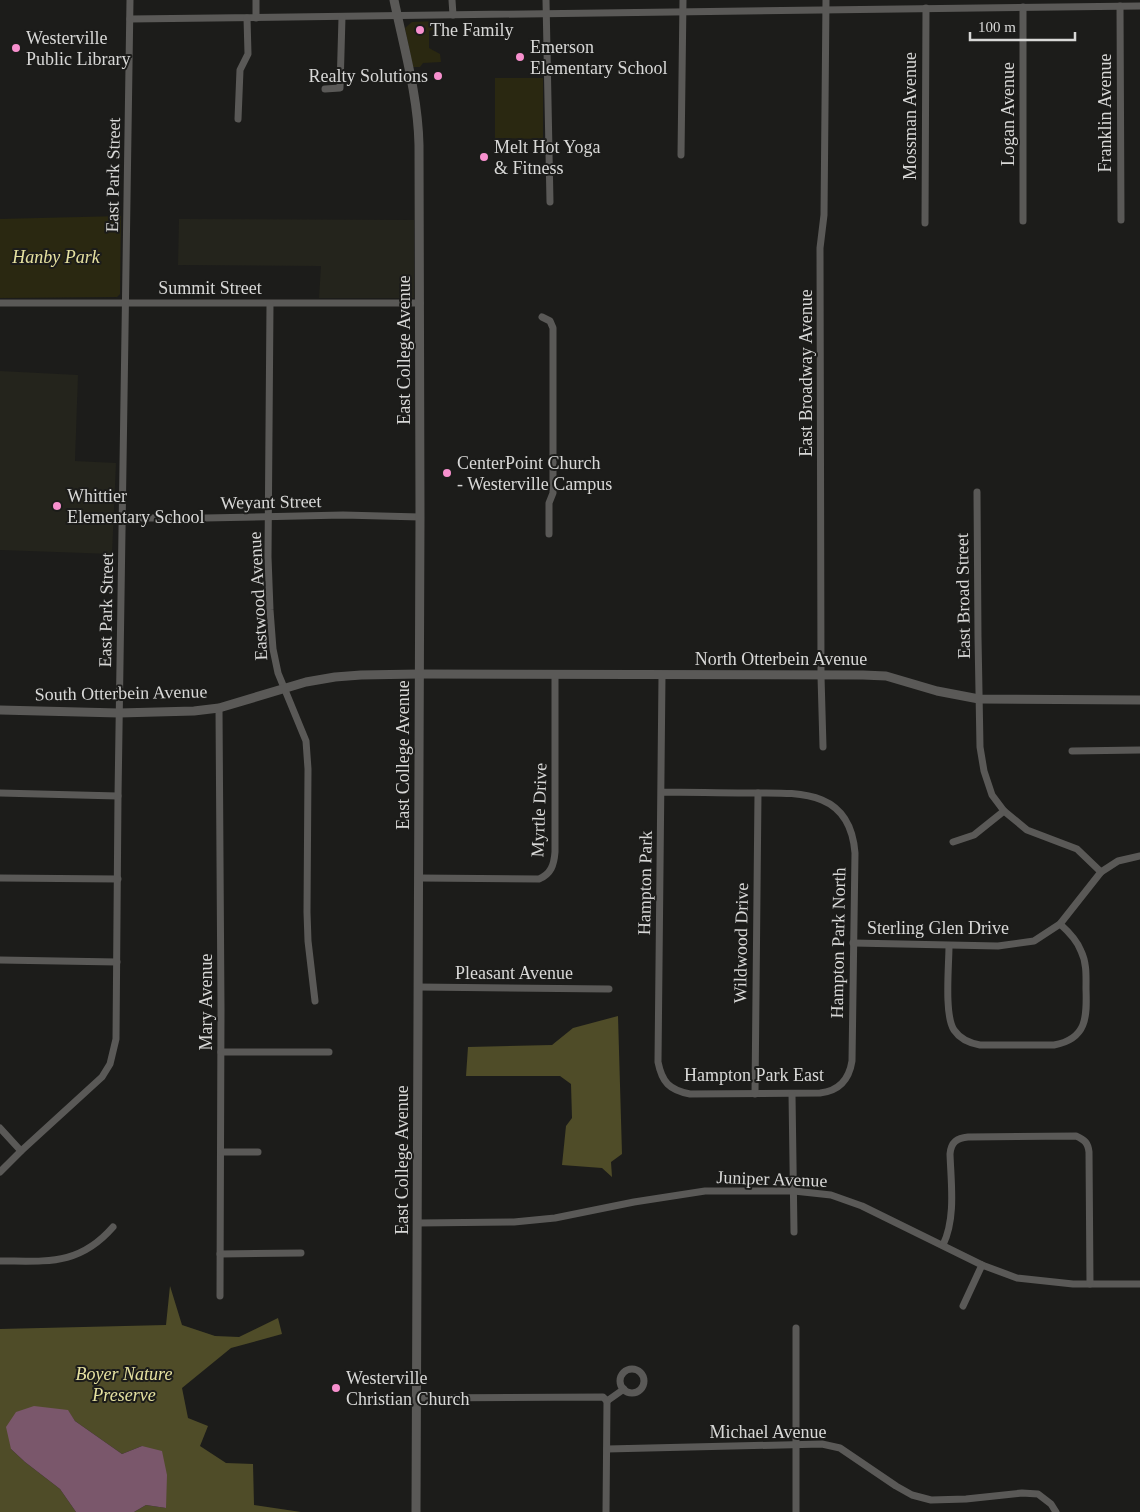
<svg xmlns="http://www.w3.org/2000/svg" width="1140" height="1512" font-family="Georgia,serif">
<rect width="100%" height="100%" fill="#1c1c1a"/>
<!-- built -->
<g fill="#24241c">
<polygon points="179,219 414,220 414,298 319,298 321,266 178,265"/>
<polygon points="0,371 78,375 75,461 116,463 112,554 0,550"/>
</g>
<!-- green -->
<g fill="#2a2811">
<polygon points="439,21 440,27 429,31 429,48 440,54 441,62 423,63 420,67 413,67 405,28 412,22"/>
<polygon points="495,78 543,78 543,139 495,138"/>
<polygon points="121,216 120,294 117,297 0,298 0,219"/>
</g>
<!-- forest -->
<g fill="#4f4c28">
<polygon points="618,1016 622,1154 611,1162 612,1177 602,1168 562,1165 566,1126 572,1118 571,1084 560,1076 466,1076 468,1047 552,1045 573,1028"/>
<polygon points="170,1286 182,1325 215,1336 239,1337 278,1318 282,1334 231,1348 182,1388 188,1418 208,1426 200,1446 226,1463 253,1464 254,1505 301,1512 134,1512 146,1505 166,1508 142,1446 122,1454 75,1421 68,1411 11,1449 25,1462 60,1489 76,1512 0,1512 0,1329 166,1325"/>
</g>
<!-- water -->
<polygon fill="#7a576b" points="34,1406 68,1410 75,1421 122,1454 142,1446 162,1451 167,1475 166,1508 146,1505 134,1512 76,1512 60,1489 25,1462 11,1449 6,1427 16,1412"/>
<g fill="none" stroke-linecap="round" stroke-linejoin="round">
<!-- minor -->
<g stroke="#5a5957" stroke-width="7">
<polyline points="256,0 256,18"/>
<polyline points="452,0 453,15"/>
<polyline points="546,0 550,202"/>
<polyline points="1120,6 1121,220"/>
<polyline points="1023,7 1023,221"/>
<polyline points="130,19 1140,6"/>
<polyline points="325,89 340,88 342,17"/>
<polyline points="238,119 240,70 248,54 247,18"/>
<polyline points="681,155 683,0"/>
<polyline points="925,223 926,8"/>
<polyline points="0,303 420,303"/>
<polyline points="270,304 268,557 270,610 273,649 278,673 306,741 308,769 307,912 308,941 315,1001"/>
<polyline points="542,317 550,321 553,328 553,493 549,503 549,534"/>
<polyline points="977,492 978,637 980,747 984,771 992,795 1004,811 1027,830 1077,849 1101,872"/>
<polyline points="122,518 205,518 343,515 420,517"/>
<polyline points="219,708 221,1010 220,1296"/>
<polyline points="823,747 821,676 820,248 824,215 826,0"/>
<polyline points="1072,751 1140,750"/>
<path d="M661,792C690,792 718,793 746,793C796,793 850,787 855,853L852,1061C849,1080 839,1091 820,1093L690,1094C669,1090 662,1082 658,1062L662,676"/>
<polyline points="0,793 118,796"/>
<polyline points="953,842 974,835 1004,811"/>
<polyline points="0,878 118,879"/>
<path d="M419,878L539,879C551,874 554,865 555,852V675"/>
<polyline points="853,943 998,946 1034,941 1060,924 1101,872 1118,861 1140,856"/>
<path d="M949,946C949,965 944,1015 954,1030C960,1039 969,1043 980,1045H1054C1087,1039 1087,1017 1086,989C1086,977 1087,963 1081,951C1077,940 1069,932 1060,924"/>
<polyline points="0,960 117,962"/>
<polyline points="418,987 609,989"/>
<polyline points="221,1052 329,1052"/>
<polyline points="755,1094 758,793"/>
<polyline points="792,1094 794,1232"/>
<polyline points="0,1128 21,1151"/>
<polyline points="221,1152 258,1152"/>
<polyline points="0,1172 21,1151 102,1077 110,1064 116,1039 118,796 130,0"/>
<polyline points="418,1223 514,1222 555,1218 634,1202 705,1191 794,1191 831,1195 862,1206 982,1265 1017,1278 1073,1284 1140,1284"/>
<path d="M943,1245C956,1218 951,1183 950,1154C951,1142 957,1138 968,1137L1076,1136C1085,1140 1088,1143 1089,1152L1090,1284"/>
<polyline points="220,1254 301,1253"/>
<path d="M0,1261C47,1261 79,1266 113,1227"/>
<polyline points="963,1306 982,1265"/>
<polyline points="796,1328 796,1512"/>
<circle cx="632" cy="1381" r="12"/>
<polyline points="417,1398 603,1397 607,1401"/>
<polyline points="607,1401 624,1389"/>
<polyline points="607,1449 822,1444 840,1448 896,1486 912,1495 931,1500 966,1499 1022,1493 1038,1494 1051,1504 1056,1512"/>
<polyline points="606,1512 607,1401"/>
</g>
<!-- tertiary -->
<g stroke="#5a5957" stroke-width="9">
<path d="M394,0C404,48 418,96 419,145L420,517L416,1512"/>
<polyline points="0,710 119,713 194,711 219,708 306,682 335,677 361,675 419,674 863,675 886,676 937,691 979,699 1140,700"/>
</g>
</g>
<!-- markers -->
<g fill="#f790ce" stroke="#1c1c1a" stroke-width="2">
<circle cx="420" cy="30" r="5"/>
<circle cx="16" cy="48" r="5"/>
<circle cx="520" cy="57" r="5"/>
<circle cx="438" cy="76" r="5"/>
<circle cx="484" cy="157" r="5"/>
<circle cx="447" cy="473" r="5"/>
<circle cx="57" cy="506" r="5"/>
<circle cx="336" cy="1388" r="5"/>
</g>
<g text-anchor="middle" stroke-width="4" stroke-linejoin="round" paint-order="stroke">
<!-- poi labels -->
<g font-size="18" fill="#d8d8d7" stroke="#1c1c1a" text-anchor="start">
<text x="430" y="36">The Family</text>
<text x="26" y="44">Westerville<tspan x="26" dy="21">Public Library</tspan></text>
<text x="530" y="53">Emerson<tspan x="530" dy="21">Elementary School</tspan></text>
<text x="428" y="82" text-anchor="end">Realty Solutions</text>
<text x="494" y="153">Melt Hot Yoga<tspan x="494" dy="21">&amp; Fitness</tspan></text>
<text x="457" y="469">CenterPoint Church<tspan x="457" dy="21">- Westerville Campus</tspan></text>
<text x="67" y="502">Whittier<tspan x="67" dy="21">Elementary School</tspan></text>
<text x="346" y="1384">Westerville<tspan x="346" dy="21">Christian Church</tspan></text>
</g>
<!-- street labels -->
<g font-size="18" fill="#d8d8d7" stroke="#1c1c1a">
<text transform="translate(1105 113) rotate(-90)" y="6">Franklin Avenue</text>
<text transform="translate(1008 114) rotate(-90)" y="6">Logan Avenue</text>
<text transform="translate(910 116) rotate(-90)" y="6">Mossman Avenue</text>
<text transform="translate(113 175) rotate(-89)" y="6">East Park Street</text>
<text x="210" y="294">Summit Street</text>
<text transform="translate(404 350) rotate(-90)" y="6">East College Avenue</text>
<text transform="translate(806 373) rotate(-90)" y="6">East Broadway Avenue</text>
<text transform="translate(271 502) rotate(-1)" y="6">Weyant Street</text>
<text transform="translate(258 596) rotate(-93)" y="6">Eastwood Avenue</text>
<text transform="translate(963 596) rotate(-91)" y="6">East Broad Street</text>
<text transform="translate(106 610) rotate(-89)" y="6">East Park Street</text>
<text x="781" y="665">North Otterbein Avenue</text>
<text transform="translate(121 693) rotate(-1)" y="6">South Otterbein Avenue</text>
<text transform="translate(403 755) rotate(-90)" y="6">East College Avenue</text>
<text transform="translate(539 810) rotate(-88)" y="6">Myrtle Drive</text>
<text transform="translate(645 883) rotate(-89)" y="6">Hampton Park</text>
<text x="938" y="934">Sterling Glen Drive</text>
<text transform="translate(741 943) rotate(-89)" y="6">Wildwood Drive</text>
<text transform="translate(838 943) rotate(-89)" y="6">Hampton Park North</text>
<text x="514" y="979">Pleasant Avenue</text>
<text transform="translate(206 1002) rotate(-90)" y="6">Mary Avenue</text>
<text x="754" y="1081">Hampton Park East</text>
<text transform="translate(402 1160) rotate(-90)" y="6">East College Avenue</text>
<text transform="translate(772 1179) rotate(2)" y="6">Juniper Avenue</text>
<text x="768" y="1438">Michael Avenue</text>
</g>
<!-- park labels -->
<g font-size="18" font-style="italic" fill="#e5e1a0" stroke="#1c1c1a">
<text x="56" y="263">Hanby Park</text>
<text x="124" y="1380">Boyer Nature<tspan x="124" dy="21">Preserve</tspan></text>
</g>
</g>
<!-- scale -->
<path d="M970 32v8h105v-8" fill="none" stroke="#d8d8d7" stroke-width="2.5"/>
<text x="978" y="32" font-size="15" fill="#d8d8d7" stroke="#1c1c1a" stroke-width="4" paint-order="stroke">100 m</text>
</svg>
